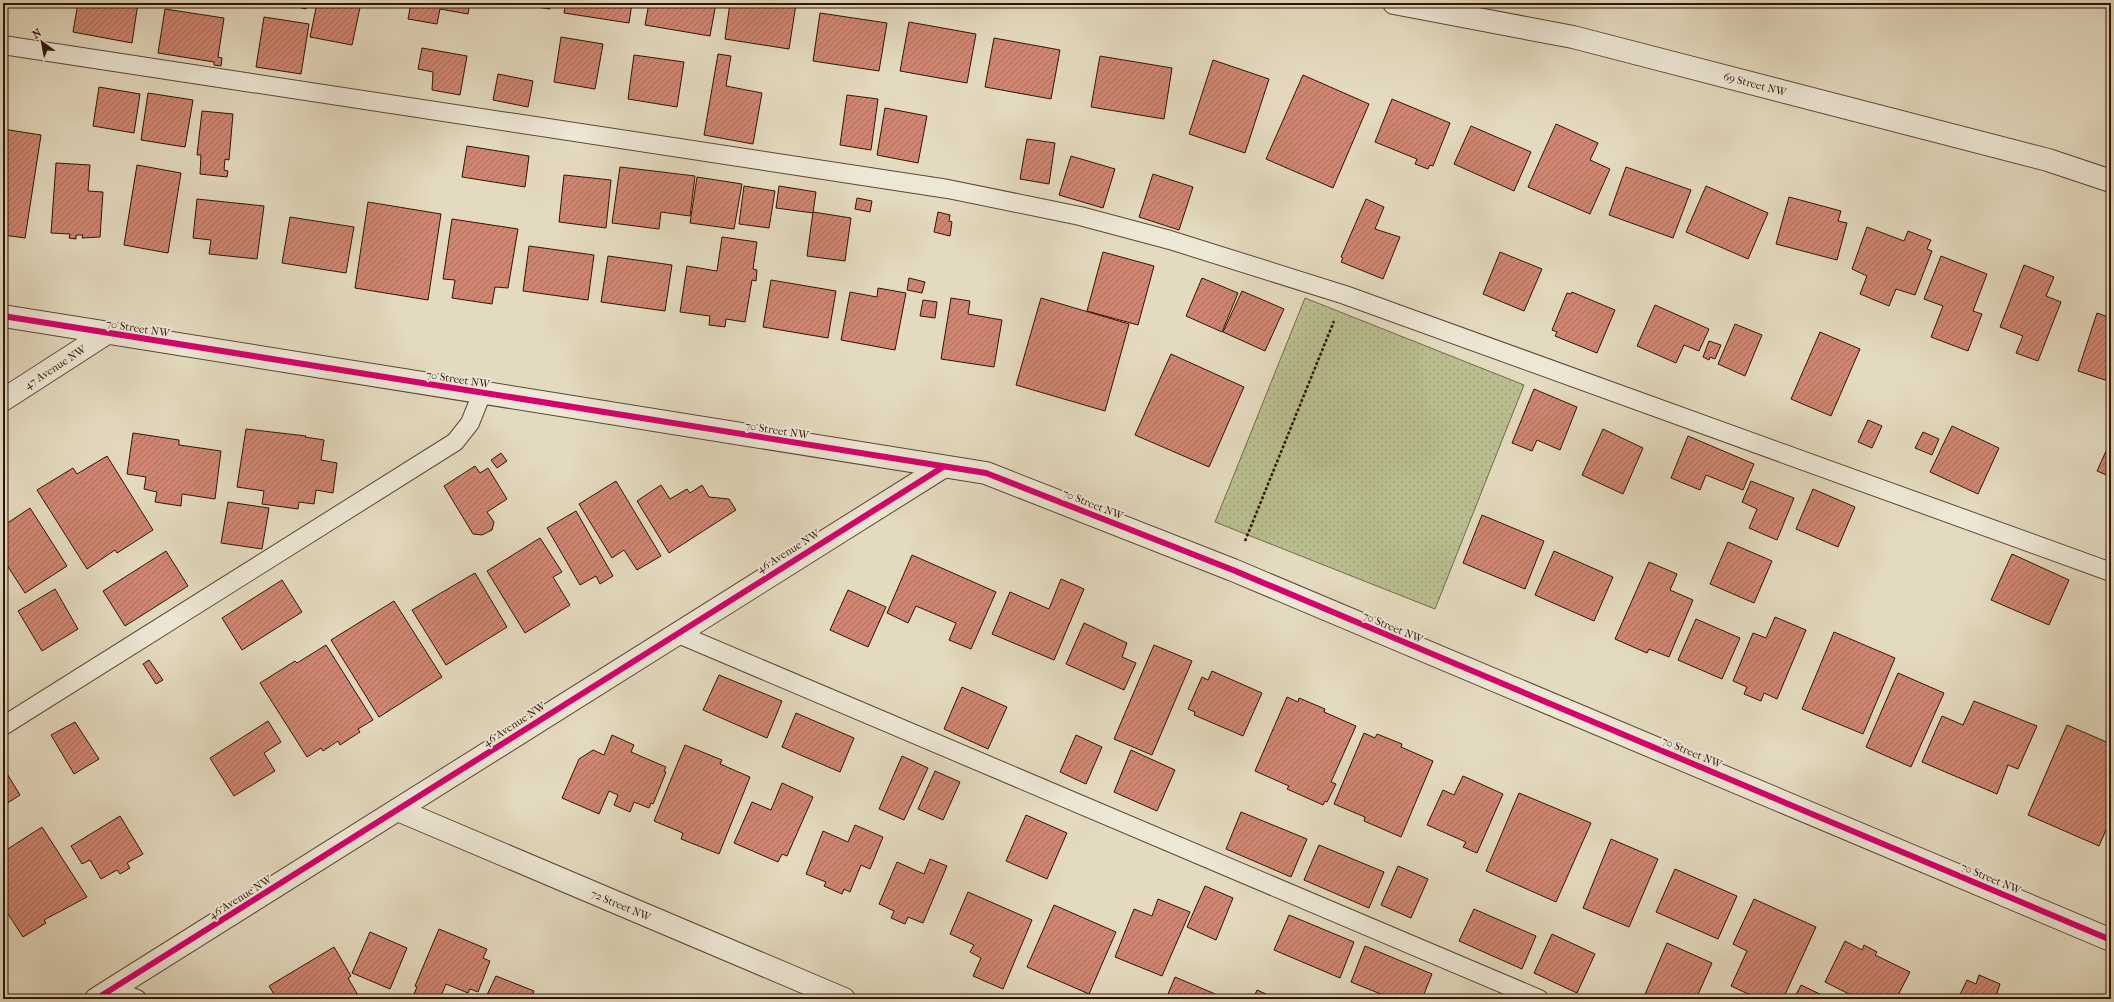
<svg xmlns="http://www.w3.org/2000/svg" width="2114" height="1002" font-family="'IM FELL French Canon',serif">
<defs>
<pattern id="grass-dots" width="8" height="8" patternUnits="userSpaceOnUse"><rect width="8" height="8" fill="#babe8e"/><path d="M2 2h.1M6 6h.1" fill="none" stroke="#a0a279" stroke-width="1.8" stroke-linecap="round"/></pattern>
<pattern id="building-hatch" width="6" height="6" patternUnits="userSpaceOnUse"><rect width="6" height="6" fill="#cf8773"/><path d="M-1 1l2-2M0 6l6-6M5 7l2-2" fill="none" stroke="#a86d5c"/></pattern>
</defs>
<rect width="100%" height="100%" fill="#e4dabf"/>
<filter id="stains"><feTurbulence type="fractalNoise" baseFrequency=".005" numOctaves="4"/><feColorMatrix values="0 0 0 0 .2 0 0 0 0 .09 0 0 0 0 .02 0 0 0 .5 -.17"/></filter>
<radialGradient id="worn" r=".72"><stop offset=".6" stop-color="#630" stop-opacity="0"/><stop offset="1" stop-color="#630" stop-opacity=".3"/></radialGradient>
<!-- grass -->
<polygon fill="url(#grass-dots)" stroke="#756949" points="1305,298 1524,385 1435,609 1215,522"/>
<!-- building -->
<g fill="url(#building-hatch)" stroke="#301404">
<polygon points="78,3 138,3 132,43 73,32"/>
<polygon points="294,3 307,3 306,9 293,6"/>
<polygon points="317,3 361,3 352,45 310,37"/>
<polygon points="409,3 470,3 468,14 440,9 437,24 408,19 411,3"/>
<polygon points="508,3 551,3 550,9"/>
<polygon points="566,3 632,3 629,23 564,13"/>
<polygon points="649,3 716,3 710,36 645,25"/>
<polygon points="730,3 796,4 789,49 725,39"/>
<polygon points="165,9 224,18 218,57 222,58 221,66 214,65 214,62 158,53"/>
<polygon points="820,13 887,23 879,71 813,61"/>
<polygon points="264,17 309,24 301,74 256,67"/>
<polygon points="909,22 976,34 967,83 900,71"/>
<polygon points="561,37 603,44 595,89 554,82"/>
<polygon points="994,38 1060,50 1051,99 985,87"/>
<polygon points="422,48 467,56 460,95 432,90 433,72 418,69"/>
<polygon points="718,54 731,56 726,86 762,93 753,144 704,135"/>
<polygon points="634,55 684,62 677,107 628,99"/>
<polygon points="1100,56 1172,68 1164,119 1091,107"/>
<polygon points="1213,60 1269,79 1245,153 1189,134"/>
<polygon points="498,74 533,81 528,107 493,100"/>
<polygon points="1303,75 1369,104 1333,188 1266,159"/>
<polygon points="99,87 140,94 134,133 93,126"/>
<polygon points="148,93 193,100 185,147 141,140"/>
<polygon points="847,95 878,99 871,150 840,145"/>
<polygon points="1392,99 1450,123 1433,166 1430,165 1428,169 1415,164 1417,159 1375,142"/>
<polygon points="885,108 927,116 918,163 877,155"/>
<polygon points="202,111 233,114 229,160 225,159 224,170 228,171 227,177 200,174 201,155 197,155"/>
<polygon points="1556,124 1598,143 1590,160 1610,169 1590,214 1528,187"/>
<polygon points="1471,126 1531,152 1514,191 1454,164"/>
<polygon points="3,129 41,135 25,238 3,235"/>
<polygon points="1027,139 1055,143 1049,184 1020,179"/>
<polygon points="467,146 529,156 525,187 462,177"/>
<polygon points="1071,156 1115,169 1103,208 1059,195"/>
<polygon points="56,163 90,165 88,191 103,192 100,237 82,238 83,235 76,235 76,239 69,238 70,234 51,233"/>
<polygon points="137,165 181,173 168,253 124,245"/>
<polygon points="620,167 695,176 690,216 661,212 659,229 612,223"/>
<polygon points="1626,167 1691,190 1673,238 1609,215"/>
<polygon points="1153,174 1193,187 1179,230 1139,217"/>
<polygon points="564,175 611,180 606,228 559,222"/>
<polygon points="697,177 742,184 734,229 690,223"/>
<polygon points="744,186 775,191 769,228 739,224"/>
<polygon points="779,186 816,192 813,213 776,208"/>
<polygon points="1706,186 1768,213 1748,259 1686,232"/>
<polygon points="1789,197 1841,211 1838,221 1847,223 1837,260 1776,244"/>
<polygon points="857,198 872,201 870,212 855,209"/>
<polygon points="197,199 264,206 257,259 209,254 211,240 193,238"/>
<polygon points="1366,199 1384,207 1375,229 1400,237 1383,279 1341,262 1343,258 1341,257"/>
<polygon points="368,202 441,214 428,300 355,288"/>
<polygon points="813,212 851,218 845,261 807,256"/>
<polygon points="938,212 950,215 949,221 952,222 950,236 934,232"/>
<polygon points="290,217 354,227 346,273 282,263"/>
<polygon points="452,219 518,229 508,288 495,287 492,304 452,298 455,280 443,279"/>
<polygon points="1867,227 1904,241 1908,231 1931,240 1927,249 1932,251 1915,295 1896,289 1889,306 1860,294 1867,276 1852,269"/>
<polygon points="722,237 757,242 753,269 757,270 756,281 752,280 745,322 726,319 725,327 709,325 710,316 680,312 687,266 717,271"/>
<polygon points="529,246 594,255 588,300 523,291"/>
<polygon points="1103,252 1154,266 1138,325 1087,311"/>
<polygon points="1500,252 1542,269 1524,311 1483,294"/>
<polygon points="608,256 672,265 665,311 601,302"/>
<polygon points="1941,256 1987,274 1973,311 1982,314 1968,351 1931,337 1943,306 1924,299"/>
<polygon points="2024,265 2054,277 2046,296 2061,302 2038,361 2016,353 2023,336 2000,327"/>
<polygon points="909,278 925,282 922,293 907,290"/>
<polygon points="1202,278 1238,293 1222,332 1186,316"/>
<polygon points="771,280 836,291 828,338 763,327"/>
<polygon points="878,288 906,293 895,350 841,340 850,292 877,297"/>
<polygon points="1242,291 1284,309 1265,351 1223,332"/>
<polygon points="1572,292 1615,310 1597,353 1555,336 1557,332 1552,330 1567,293 1571,294"/>
<polygon points="951,298 970,301 968,314 1002,320 994,367 941,359"/>
<polygon points="1041,298 1129,324 1105,411 1016,385"/>
<polygon points="923,300 937,302 935,318 920,316"/>
<polygon points="1655,305 1709,329 1699,351 1684,345 1676,363 1637,346"/>
<polygon points="2097,313 2111,318 2111,382 2078,371"/>
<polygon points="1735,324 1762,335 1745,376 1718,364"/>
<polygon points="1820,332 1860,349 1831,416 1791,399"/>
<polygon points="1709,341 1721,345 1715,359 1710,357 1709,360 1703,357"/>
<polygon points="1171,354 1244,387 1209,467 1135,435"/>
<polygon points="1534,389 1577,407 1560,450 1537,440 1532,451 1512,443"/>
<polygon points="1868,420 1882,426 1872,448 1858,442"/>
<polygon points="1952,426 1999,448 1978,494 1930,472"/>
<polygon points="246,429 306,436 305,437 324,440 321,460 337,463 333,493 316,490 314,504 299,502 298,509 262,504 264,491 237,487"/>
<polygon points="1603,429 1643,448 1623,494 1582,475"/>
<polygon points="1923,432 1939,439 1932,455 1915,448"/>
<polygon points="133,433 179,440 179,445 221,451 215,499 182,494 181,506 155,502 157,492 144,489 146,477 127,474"/>
<polygon points="1688,436 1754,464 1743,490 1706,475 1700,490 1671,478"/>
<polygon points="2111,440 2111,477 2097,471"/>
<polygon points="501,453 507,461 497,468 491,460"/>
<polygon points="107,456 153,530 117,553 115,550 87,569 37,490 73,468 77,474"/>
<polygon points="475,466 480,473 488,468 507,499 487,512 494,522 492,530 482,535 473,534 444,486"/>
<polygon points="616,481 661,556 637,570 624,550 612,558 579,504"/>
<polygon points="1751,481 1794,498 1777,540 1749,528 1757,509 1742,502"/>
<polygon points="661,485 670,499 687,489 690,493 702,485 709,497 729,499 736,510 669,553 637,501"/>
<polygon points="1813,489 1855,507 1838,547 1796,529"/>
<polygon points="228,502 269,508 262,549 221,543"/>
<polygon points="30,508 67,566 25,593 3,559 3,526"/>
<polygon points="576,511 613,576 600,584 596,576 580,585 547,528"/>
<polygon points="1482,515 1544,541 1525,589 1463,563"/>
<polygon points="540,538 562,572 553,577 570,605 525,633 487,571"/>
<polygon points="1728,542 1772,561 1754,603 1710,584"/>
<polygon points="166,551 188,586 125,626 103,591"/>
<polygon points="1554,551 1613,577 1594,621 1535,595"/>
<polygon points="2012,554 2069,580 2049,625 1991,600"/>
<polygon points="912,555 996,592 971,649 949,640 956,623 916,606 908,623 887,613"/>
<polygon points="1649,562 1677,574 1670,590 1693,600 1669,657 1649,649 1647,653 1615,639"/>
<polygon points="475,573 507,627 446,665 412,610"/>
<polygon points="1061,579 1084,589 1054,660 992,634 1010,592 1049,609"/>
<polygon points="282,580 302,612 242,650 222,618"/>
<polygon points="55,589 78,629 42,651 18,611"/>
<polygon points="848,590 886,607 868,647 830,630"/>
<polygon points="394,601 442,677 379,717 331,640"/>
<polygon points="1775,617 1806,630 1777,699 1764,693 1761,701 1744,694 1747,687 1733,681 1753,633 1766,638"/>
<polygon points="1696,619 1740,638 1722,679 1678,660"/>
<polygon points="1084,623 1127,643 1122,657 1136,663 1124,690 1066,664"/>
<polygon points="1834,632 1895,658 1863,734 1802,709"/>
<polygon points="326,645 373,720 358,729 360,732 340,745 338,741 323,751 321,748 307,757 260,683 295,661 297,663"/>
<polygon points="1154,645 1192,661 1152,755 1114,739"/>
<polygon points="149,660 163,680 156,684 143,664"/>
<polygon points="1212,671 1262,693 1243,736 1194,715 1195,712 1188,709 1202,677 1208,680"/>
<polygon points="1898,673 1944,693 1911,767 1866,747"/>
<polygon points="719,675 782,701 767,738 703,710"/>
<polygon points="962,687 1007,707 988,749 944,729"/>
<polygon points="1287,697 1298,702 1299,698 1325,709 1324,712 1356,726 1331,782 1336,784 1327,802 1325,801 1323,805 1287,789 1289,786 1255,771"/>
<polygon points="1974,701 2037,726 2018,769 2008,765 1997,794 1922,762 1942,716 1963,725"/>
<polygon points="796,713 854,738 840,772 782,747"/>
<polygon points="268,721 281,742 264,753 275,771 234,796 210,758"/>
<polygon points="75,722 99,759 74,774 51,735"/>
<polygon points="2067,725 2111,744 2111,818 2099,846 2028,815"/>
<polygon points="1364,733 1375,738 1377,734 1402,744 1401,747 1433,761 1401,837 1364,821 1365,817 1334,804"/>
<polygon points="612,735 634,745 631,752 666,767 664,771 666,772 653,804 651,803 649,808 634,802 630,812 614,805 618,795 609,791 599,814 562,798 579,759 593,750 604,755"/>
<polygon points="1076,735 1102,747 1086,784 1060,772"/>
<polygon points="685,745 722,760 720,764 750,777 719,854 681,839 683,833 654,821"/>
<polygon points="1131,750 1175,770 1157,811 1114,792"/>
<polygon points="902,756 928,768 904,820 879,809"/>
<polygon points="3,767 20,795 3,806"/>
<polygon points="935,771 960,782 943,820 918,809"/>
<polygon points="1463,776 1503,794 1477,853 1463,847 1466,842 1427,825 1443,790 1454,795"/>
<polygon points="782,783 813,797 787,856 782,854 778,862 734,843 752,802 771,810"/>
<polygon points="1519,793 1591,823 1556,902 1486,871"/>
<polygon points="1241,812 1307,839 1291,877 1226,849"/>
<polygon points="1026,815 1067,833 1047,879 1006,861"/>
<polygon points="120,816 143,854 127,863 130,868 120,874 117,870 101,879 90,860 82,864 71,846"/>
<polygon points="855,825 883,837 870,869 861,865 850,892 844,889 842,894 824,886 826,882 806,874 823,831 848,842"/>
<polygon points="42,827 87,897 44,920 46,923 23,937 3,906 3,852"/>
<polygon points="1611,839 1658,859 1629,927 1583,908"/>
<polygon points="1319,845 1384,872 1369,908 1304,880"/>
<polygon points="930,859 947,866 923,923 908,917 905,924 891,918 894,911 879,904 897,862 924,874"/>
<polygon points="1398,866 1428,879 1411,918 1381,905"/>
<polygon points="1675,869 1737,896 1718,939 1656,912"/>
<polygon points="1205,886 1233,898 1216,940 1187,927"/>
<polygon points="968,892 1032,920 1003,989 973,976 981,958 970,952 974,945 950,934"/>
<polygon points="1158,899 1190,912 1162,976 1115,957 1134,909 1152,916"/>
<polygon points="1754,899 1816,927 1783,999 1759,999 1731,986 1747,951 1733,944"/>
<polygon points="1054,905 1116,932 1089,994 1027,967"/>
<polygon points="1474,909 1536,936 1522,969 1459,941"/>
<polygon points="1289,915 1354,942 1340,978 1274,950"/>
<polygon points="439,929 487,949 483,958 490,961 478,992 470,989 468,993 446,984 440,998 412,999 417,987 415,986"/>
<polygon points="370,932 407,948 390,989 352,973"/>
<polygon points="1552,934 1595,954 1577,993 1534,973"/>
<polygon points="1845,941 1862,950 1864,945 1877,952 1875,955 1910,972 1896,999 1856,999 1857,998 1825,982"/>
<polygon points="1667,943 1712,963 1696,999 1643,999"/>
<polygon points="1365,946 1432,974 1422,999 1393,999 1351,982"/>
<polygon points="334,947 351,976 348,978 359,997 356,999 277,999 269,986"/>
<polygon points="1979,975 2000,984 1997,993 2005,999 1958,999 1967,980 1976,984"/>
<polygon points="496,976 534,991 531,999 485,999"/>
<polygon points="1175,977 1227,999 1166,999"/>
<polygon points="1801,985 1828,998 1794,999"/>
<polygon points="1257,990 1277,999 1253,999"/>
</g>
<g fill="none" stroke-linecap="round" stroke-linejoin="round">
<!-- lane casing -->
<g stroke="#5d4633" stroke-width="20">
<g id="lane">
<polyline points="3,45 948,189 1080,216 1170,240 1345,295 2111,572"/>
<polyline points="676,633 1539,999"/>
<polyline points="3,726 455,442 470,423 482,393"/>
<polyline points="112,989 137,999"/>
</g>
</g>
<!-- street casing -->
<g stroke="#5d4633" stroke-width="24">
<g id="street">
<polyline points="1394,3 1573,37 2048,160 2111,181"/>
<polyline points="3,316 986,473 1233,570 2111,940"/>
<polyline points="3,400 107,333"/>
<polyline points="398,810 844,999"/>
<polyline points="96,999 943,467"/>
</g>
</g>
<!-- path -->
<polyline stroke="#301404" stroke-width="2.5" stroke-dasharray="3 2" stroke-linecap="butt" points="1245,541 1334,321"/>
<!-- lane -->
<use href="#lane" stroke="#ede7d5" stroke-width="18"/>
<!-- street -->
<use href="#street" stroke="#ede7d5" stroke-width="22"/>
<!-- cycleway casing -->
<g stroke="#ede7d5" stroke-width="8">
<g id="cycleway">
<polyline points="3,316 986,473 1233,570 2111,940"/>
<polyline points="96,999 943,467"/>
</g>
</g>
<!-- cycleway -->
<use href="#cycleway" stroke="#d6006c" stroke-width="6"/>
</g>
<g text-anchor="middle" stroke-width="4" stroke-linejoin="round" paint-order="stroke">
<!-- street labels -->
<g font-size="11" fill="#301404" stroke="#ede7d5">
<text transform="translate(1755 84) rotate(15)" y="4">69 Street NW</text>
<text transform="translate(138 328) rotate(9)" y="4">70 Street NW</text>
<text transform="translate(55 367) rotate(-33)" y="4">47 Avenue NW</text>
<text transform="translate(458 379) rotate(9)" y="4">70 Street NW</text>
<text transform="translate(777 430) rotate(9)" y="4">70 Street NW</text>
<text transform="translate(1093 504) rotate(22)" y="4">70 Street NW</text>
<text transform="translate(788 551) rotate(-32)" y="4">46 Avenue NW</text>
<text transform="translate(1393 627) rotate(23)" y="4">70 Street NW</text>
<text transform="translate(514 724) rotate(-33)" y="4">46 Avenue NW</text>
<text transform="translate(1692 752) rotate(23)" y="4">70 Street NW</text>
<text transform="translate(1991 878) rotate(23)" y="4">70 Street NW</text>
<text transform="translate(240 897) rotate(-32)" y="4">46 Avenue NW</text>
<text transform="translate(621 905) rotate(23)" y="4">72 Street NW</text>
</g>
</g>
<!-- margin -->
<rect width="2114" height="1002" fill="none" stroke="#e4dabf" stroke-width="16"/>
<rect x="4" y="4" width="2106" height="994" fill="none" stroke="#301404" stroke-width="2"/>
<rect x="8" y="8" width="2098" height="986" fill="none" stroke="#301404"/>
<!-- north arrow -->
<g transform="translate(42 42) rotate(328)" stroke="#ede7d5" stroke-width="3" paint-order="stroke">
<path d="M0-3L7 15L0 10L-7 15Z" fill="#301404"/>
<text y="-6" font-size="11" font-weight="bold" text-anchor="middle" fill="#301404">N</text>
</g>
<rect width="100%" height="100%" filter="url(#stains)"/>
<rect width="100%" height="100%" fill="url(#worn)"/>
</svg>
